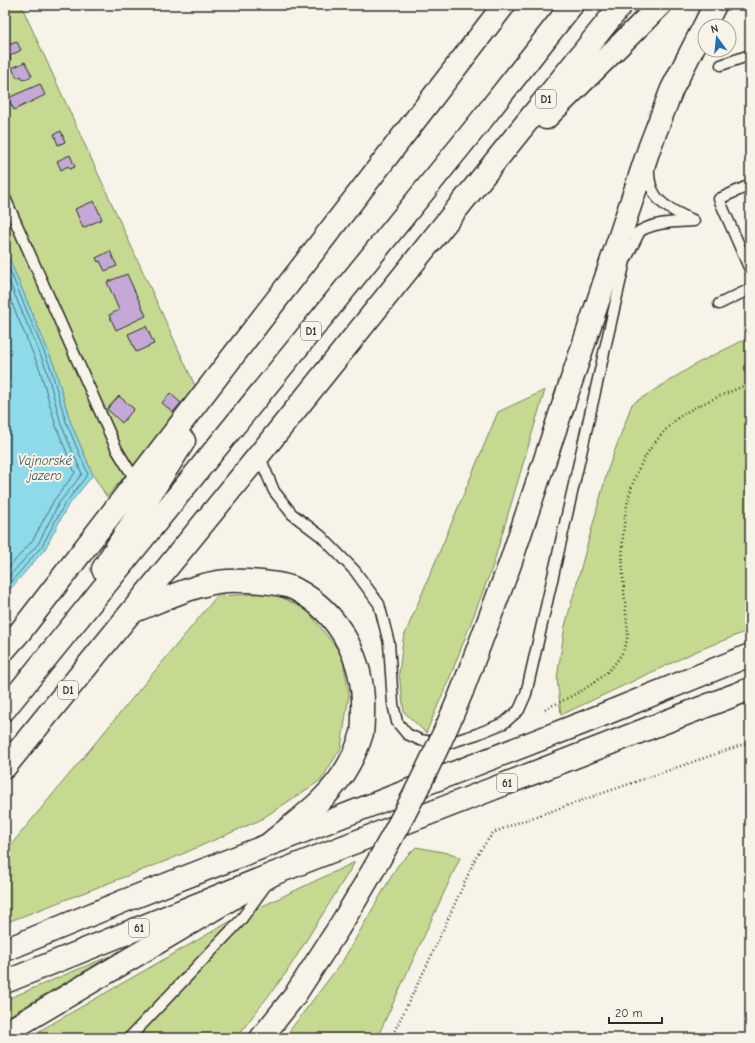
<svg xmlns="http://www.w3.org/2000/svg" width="755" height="1043" font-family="'Comic Neue',sans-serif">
<rect width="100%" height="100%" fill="#f7f3e8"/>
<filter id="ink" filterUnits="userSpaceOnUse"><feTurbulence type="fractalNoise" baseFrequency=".025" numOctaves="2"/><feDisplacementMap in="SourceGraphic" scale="8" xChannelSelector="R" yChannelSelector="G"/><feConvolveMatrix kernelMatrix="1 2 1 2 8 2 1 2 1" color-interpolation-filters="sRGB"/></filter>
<g filter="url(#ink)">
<!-- green -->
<g fill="#c5da90" stroke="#78825e">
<polygon points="5,5 21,5 197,390 107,497 93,475 70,421 54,365 5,249"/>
<polygon points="750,337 750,630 699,650 561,715 557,678 565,626 608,469 632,404 696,364"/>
<polygon points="545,390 492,568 450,677 426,733 404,712 399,674 403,639 498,412"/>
<polygon points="273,593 307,610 342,655 349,694 341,748 321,780 260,820 171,859 5,923 5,852 217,596"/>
<polygon points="416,847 453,854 460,858 377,1038 284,1038 342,962 398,865"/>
<polygon points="355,862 286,973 236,1038 27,1038 229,922"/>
<polygon points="110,956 5,1018 5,1000"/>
</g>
<!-- water -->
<polygon fill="#8cdaea" stroke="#65949e" points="5,249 54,365 70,421 93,475 67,507 45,549 5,595"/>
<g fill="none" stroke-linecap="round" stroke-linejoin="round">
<!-- shore -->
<g stroke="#527177" stroke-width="1">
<polyline points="5,259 50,366 66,422 88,474 64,505 42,546 5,589"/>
<polyline points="5,272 46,368 61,424 82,474 59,503 38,544 5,581"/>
<polyline points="5,287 40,370 56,426 75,473 54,500 33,540 5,572"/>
</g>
</g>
<!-- building -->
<g fill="#c4a9d7" stroke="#2b2b2b">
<polygon points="17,42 21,50 10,56 11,59 5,61 5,46"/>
<polygon points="25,62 32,76 23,80 21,76 17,78 12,68"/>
<polygon points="40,84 45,95 14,110 8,98"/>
<polygon points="61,131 65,142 58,145 54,134"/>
<polygon points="70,155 75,167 70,169 68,166 61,170 57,161"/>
<polygon points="94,201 102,219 83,228 75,209"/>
<polygon points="110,251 117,266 105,271 100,261 98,262 96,258"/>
<polygon points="127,274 146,316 116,330 109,315 119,310 107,282"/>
<polygon points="146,326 154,344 136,352 128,334"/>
<polygon points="170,393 181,403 173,412 162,403"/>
<polygon points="119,396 134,409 122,423 107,409"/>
</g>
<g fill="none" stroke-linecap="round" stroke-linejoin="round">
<!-- lane casing -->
<g stroke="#2b2b2b" stroke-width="13">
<g id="lane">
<polyline points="721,65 750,55"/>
<path d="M649,167C647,199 667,209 693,220"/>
<polyline points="750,185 719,199 750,270"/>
<polyline points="5,198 117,450 131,473"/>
<path d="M634,235C651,222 674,222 694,221"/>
<polyline points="719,304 750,289"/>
<polyline points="259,455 274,491 292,514 321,536 355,571 379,604 389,643 393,704 397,722 407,734 420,740 446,744 477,734 504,723 519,710 526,694 625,261 640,231"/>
<polyline points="129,1038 240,921 266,885"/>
</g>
</g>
<!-- primary casing -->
<g stroke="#2b2b2b" stroke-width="25">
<g id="primary">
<polyline points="5,950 124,901 585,722 750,655"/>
<polyline points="5,982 273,874 750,689"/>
</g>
</g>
<!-- highway casing -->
<g stroke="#2b2b2b" stroke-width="25">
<g id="highway">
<polyline points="546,118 660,5"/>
<polyline points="103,569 184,441"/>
<path d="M132,612C160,601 197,583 227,581C243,580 281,582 295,589C341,613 365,663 363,712C363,719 363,727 362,733C359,743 354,755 349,764C331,798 296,821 268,845"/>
<polyline points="5,649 20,632 504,5"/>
<polyline points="462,691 510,564 650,146 672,89 715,5"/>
<polyline points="5,709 476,127 572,5"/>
<polyline points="5,767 259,455 621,5"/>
<polyline points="5,1033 273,874"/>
<polyline points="261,1038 293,998 338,929"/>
</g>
</g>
<!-- path -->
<g stroke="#2b2b2b" stroke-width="2.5" stroke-dasharray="1 3" stroke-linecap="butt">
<path d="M545,709C577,694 624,673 628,633C621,565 612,489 662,434C667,428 673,422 679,417C697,404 729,393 750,383"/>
<polyline points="391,1038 428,963 477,855 493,833 514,824 750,742"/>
</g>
<!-- lane -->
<use href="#lane" stroke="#f7f3e8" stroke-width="10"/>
<!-- primary -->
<use href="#primary" stroke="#f7f3e8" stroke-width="22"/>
<!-- highway -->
<use href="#highway" stroke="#f7f3e8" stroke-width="22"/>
<!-- highway-bridge casing -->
<g stroke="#2b2b2b" stroke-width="25" stroke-linecap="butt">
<path id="highway-bridge" d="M338,929C385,853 428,775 462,691"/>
</g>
<!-- highway-bridge -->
<use href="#highway-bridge" stroke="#f7f3e8" stroke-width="22"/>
</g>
</g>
<g text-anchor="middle" stroke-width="4" stroke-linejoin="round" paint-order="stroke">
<!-- shield labels -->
<g fill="#f7f3e8" stroke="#686764" stroke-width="1">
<rect x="536" y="90" width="20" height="18" rx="3"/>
<rect x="301" y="322" width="20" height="18" rx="3"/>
<rect x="58" y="681" width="20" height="18" rx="3"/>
<rect x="497" y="774" width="20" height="18" rx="3"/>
<rect x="129" y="919" width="20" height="18" rx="3"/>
</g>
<g font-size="11" font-weight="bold" fill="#2b2b2b">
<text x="546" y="103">D1</text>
<text x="311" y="335">D1</text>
<text x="68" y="694">D1</text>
<text x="507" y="787">61</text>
<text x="139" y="932">61</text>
</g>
<!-- water labels -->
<g font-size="13" font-style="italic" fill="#43575b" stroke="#f7f3e8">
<text x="45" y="465">Vajnorské<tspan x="45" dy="15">jazero</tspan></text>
</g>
</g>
<!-- margin -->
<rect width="755" height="1043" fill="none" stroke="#f7f3e8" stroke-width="20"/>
<rect x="10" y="10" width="735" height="1023" fill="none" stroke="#2b2b2b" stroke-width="1.5" filter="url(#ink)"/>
<!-- north arrow -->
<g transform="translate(717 38) rotate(345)"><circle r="19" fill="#f7f3e8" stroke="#a5a39c"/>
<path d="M0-3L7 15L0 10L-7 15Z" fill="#1f6fb2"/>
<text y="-6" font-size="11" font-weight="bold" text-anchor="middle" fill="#2b2b2b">N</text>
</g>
<!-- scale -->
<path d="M609 1017v6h53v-6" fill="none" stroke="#2b2b2b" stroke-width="2"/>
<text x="615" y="1017" font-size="12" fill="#2b2b2b" stroke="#f7f3e8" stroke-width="3" paint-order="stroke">20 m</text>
</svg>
